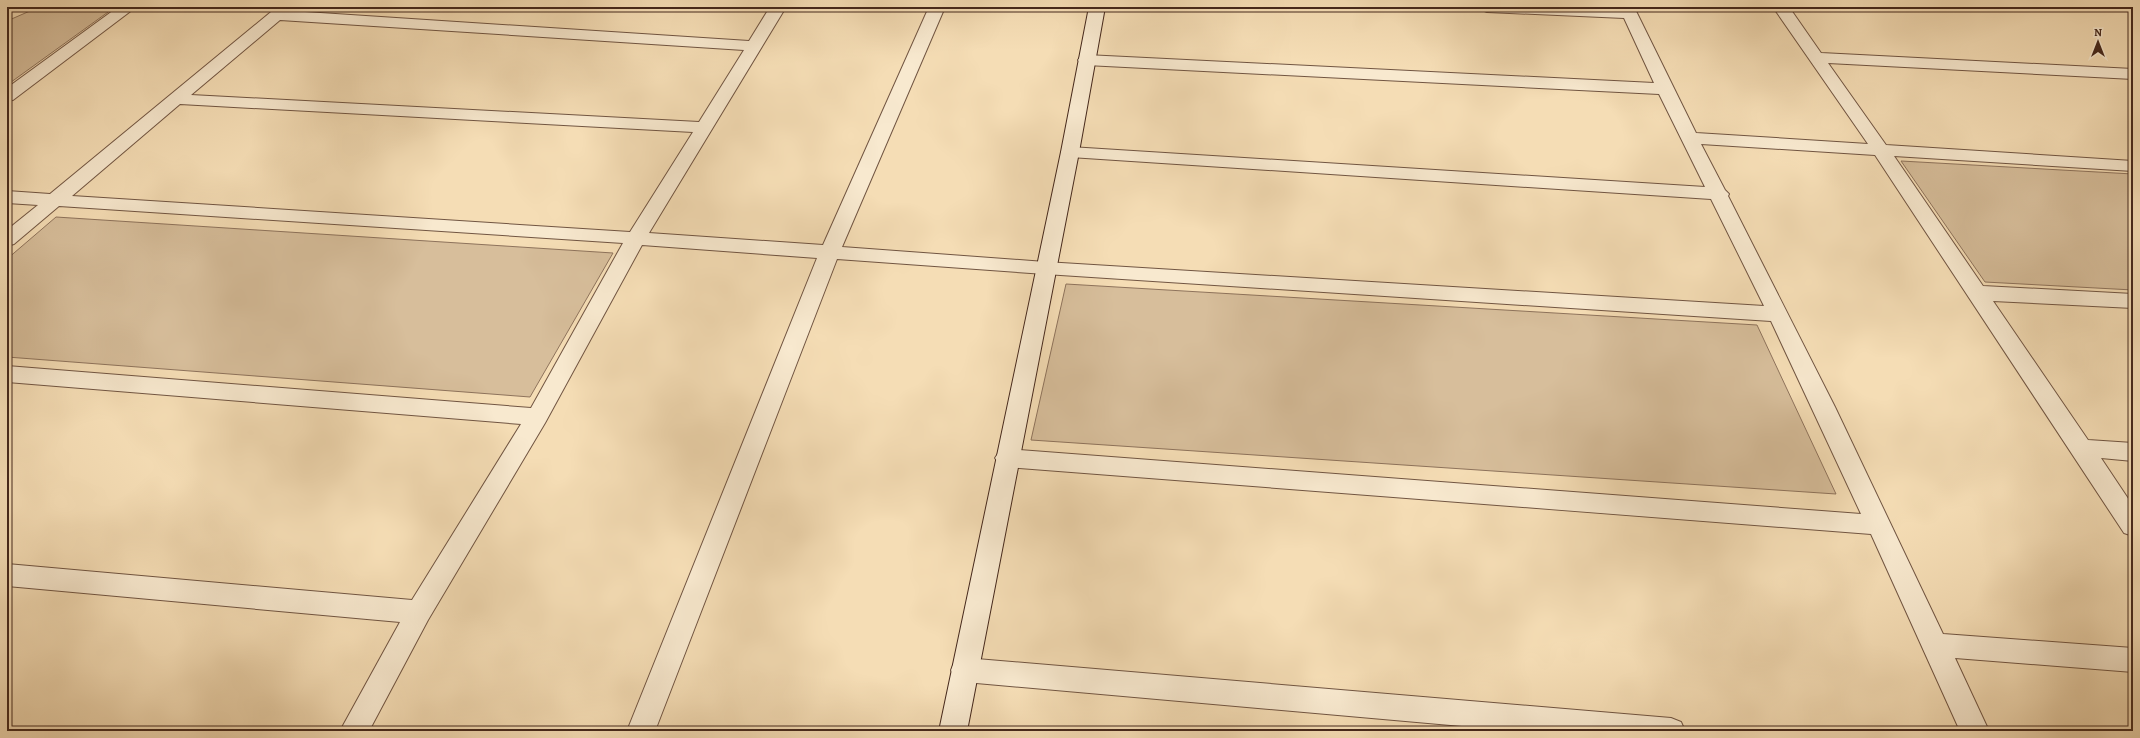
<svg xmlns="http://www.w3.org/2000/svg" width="2140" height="738" font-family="Alegreya,serif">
<rect width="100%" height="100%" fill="#f5ddb5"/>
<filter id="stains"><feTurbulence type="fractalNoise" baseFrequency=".005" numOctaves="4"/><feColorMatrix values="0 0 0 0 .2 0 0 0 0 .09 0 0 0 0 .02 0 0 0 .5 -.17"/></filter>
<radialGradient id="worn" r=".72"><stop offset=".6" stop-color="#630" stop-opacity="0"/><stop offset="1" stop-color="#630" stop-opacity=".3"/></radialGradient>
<!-- green -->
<g fill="#d7be9b" stroke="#8e735c">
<polygon points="39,7 115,7 7,85 7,21"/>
<polygon points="1901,161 2133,174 2133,290 1985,282"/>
<polygon points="56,217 613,253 530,397 7,357 7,259"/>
<polygon points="1066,284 1757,325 1836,494 1031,440"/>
</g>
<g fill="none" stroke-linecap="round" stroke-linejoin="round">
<!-- street casing -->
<g stroke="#715542" stroke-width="2">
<g id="street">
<polygon points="118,7 136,7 13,100 7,101 7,88"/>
<path d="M277,7H294L290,11L749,41L770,7H786L649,233L823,245L929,7H945L842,247L1045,262L1764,306L1711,199L1070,157L1064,156L1061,152L1064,148L1070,147L1705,187L1659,94L1086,65L1080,63L1078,60L1080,57L1086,55L1654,83L1624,18L1487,12L1482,10L1479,7L1619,9L1618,7H1634L1696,133L1868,144L1773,7H1789L1821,53L2133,69V79L1828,63L1886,145L2133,161V171L1894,156L1983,286L2133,294V308L1993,301L2088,440L2133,443V461L2101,458L2133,506V536L2124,533L1875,155L1701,144L1725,190L1729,194L1728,196L1835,407L1943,634L2133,648V672L1955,658L1989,731H1960L1871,534L1007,467L999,464L995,458L999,452L1007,449L1861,514L1771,321L1045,274L837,259L655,731H627L817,258L642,245L545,423L428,620L369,731H340L400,622L7,586V564L412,600L521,424L7,382V366L531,408L623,243L59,206L14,244L7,246V230L38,205L7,203V191L50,194ZM280,20L744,50L699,122L191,95ZM180,104L693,132L630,232L72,196Z"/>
<polygon points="965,658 1671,718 1681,722 1685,731 1518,731 965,682 955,679 951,670 955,661"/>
</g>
</g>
<!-- secondary casing -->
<g stroke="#45281c" stroke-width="2">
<polygon id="secondary" points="1089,7 1105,7 1079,152 967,731 939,731 1061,152"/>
</g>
<!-- street -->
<use href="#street" fill="#f8e9cf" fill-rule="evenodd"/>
<!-- secondary -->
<use href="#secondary" fill="#f8e9cf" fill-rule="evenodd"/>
</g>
<!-- margin -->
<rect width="2140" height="738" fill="none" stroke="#f5ddb5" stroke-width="24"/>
<rect x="8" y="8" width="2124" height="722" fill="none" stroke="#45281c" stroke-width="2"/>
<rect x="12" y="12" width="2116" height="714" fill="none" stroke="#45281c"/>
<!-- north arrow -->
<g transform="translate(2098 42)" stroke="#f8e9cf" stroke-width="3" paint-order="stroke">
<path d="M0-3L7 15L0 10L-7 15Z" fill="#45281c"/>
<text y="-6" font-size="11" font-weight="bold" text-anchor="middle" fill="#45281c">N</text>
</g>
<rect width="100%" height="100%" filter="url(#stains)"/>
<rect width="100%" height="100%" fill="url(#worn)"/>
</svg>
